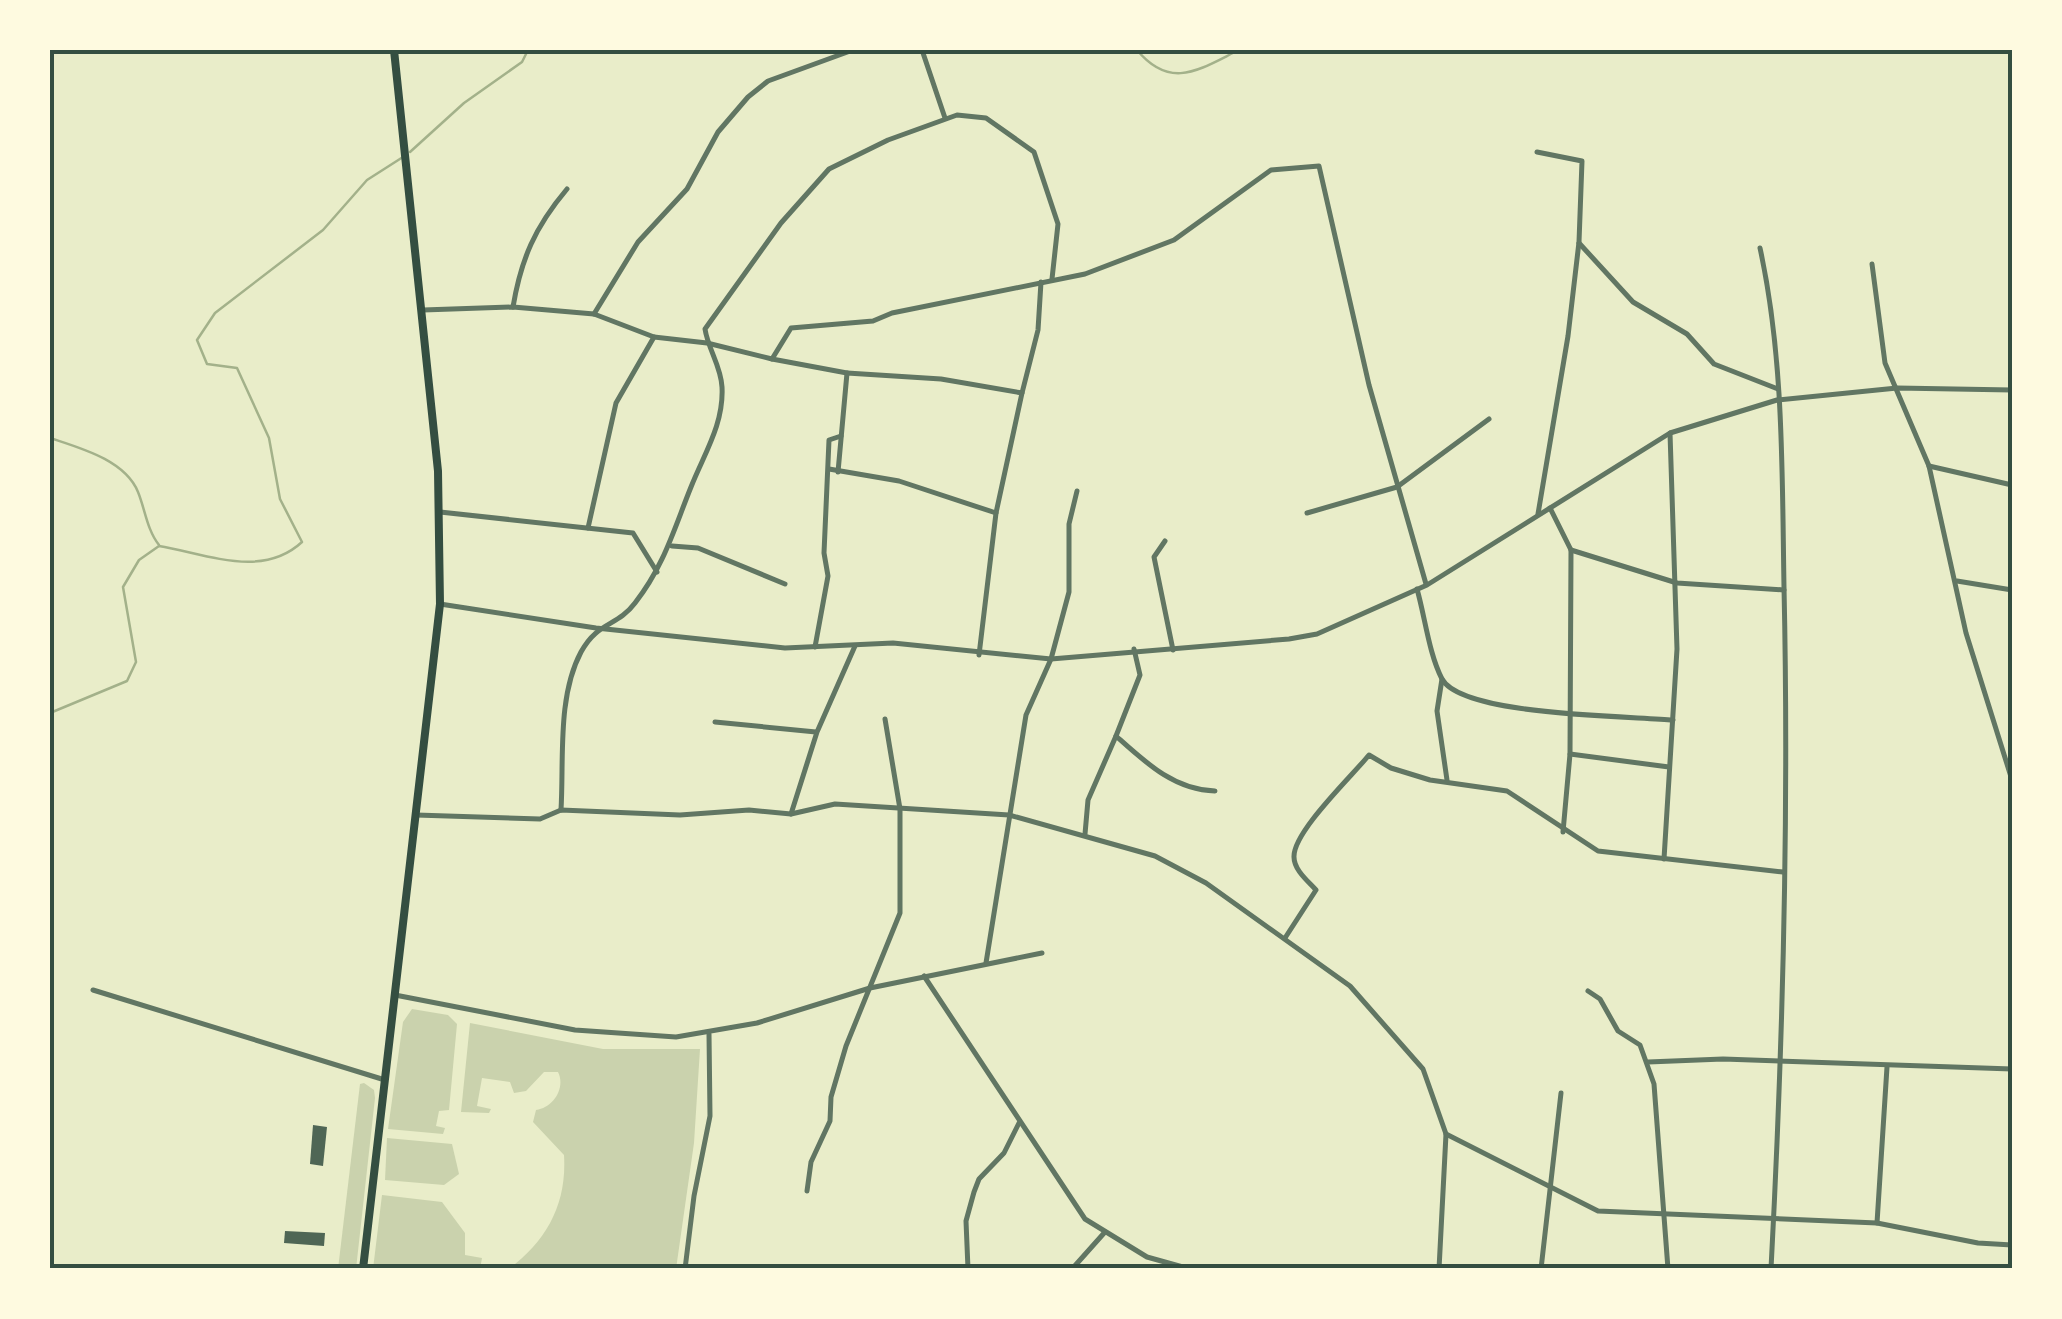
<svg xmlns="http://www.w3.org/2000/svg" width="2062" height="1319" font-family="Manrope,sans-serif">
<rect width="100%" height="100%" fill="#e9edc9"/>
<!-- green -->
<g fill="#cad2ad">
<polygon points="412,1009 448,1015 457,1024 449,1110 439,1111 436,1126 445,1128 443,1134 388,1129 403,1022"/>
<path d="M470,1023L603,1049H700L694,1143L676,1269H509C547,1240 567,1204 564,1155L533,1122L536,1110C553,1108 566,1088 558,1072H544L526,1091L514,1093L510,1082L482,1078L477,1106L491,1109L489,1113L461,1112Z"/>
<polygon points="364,1083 374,1090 375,1098 356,1269 338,1269 360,1084"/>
<polygon points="387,1138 452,1144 459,1174 444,1185 385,1180"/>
<polygon points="382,1195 442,1202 465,1233 465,1255 482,1258 480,1269 373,1269"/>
</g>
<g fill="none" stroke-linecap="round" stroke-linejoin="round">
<!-- stream -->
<g stroke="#a3b18a" stroke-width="2.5">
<path d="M1137,50C1171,91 1200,69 1239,50"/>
<polyline points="410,152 464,103 522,62 528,50"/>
<path d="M50,438C80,448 125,460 138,492C145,509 147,530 159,545"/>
<path d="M50,713L127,681L136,662L123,587L139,560L159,546C207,554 262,579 302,542L280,499L269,438L237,368L207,364L197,340L215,313L323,230L367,180L403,157"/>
</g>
</g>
<!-- building -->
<g fill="#4f6655">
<polygon points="313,1125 327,1127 323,1166 310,1164"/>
<polygon points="285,1231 325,1233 324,1246 284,1243"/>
</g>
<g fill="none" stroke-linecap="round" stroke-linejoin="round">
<!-- minor -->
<g stroke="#617663" stroke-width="5">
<polyline points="922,50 945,118"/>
<polyline points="1537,152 1582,161 1579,242 1568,336 1538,514"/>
<polyline points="1579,243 1633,302 1687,334 1714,364 1778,389"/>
<path d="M1760,248C1784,358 1782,475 1784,587C1789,814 1783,1042 1771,1269"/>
<polyline points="1872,264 1885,363 1929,466 1966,633 2012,780"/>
<path d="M513,307C521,259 535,227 567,189"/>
<polyline points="423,310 513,307 594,314 654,337 707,343 772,359 791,328 873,321 892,313 1085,274 1174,240 1271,170 1319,166 1369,385 1426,584"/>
<polyline points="594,314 638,242 687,189 718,132 748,97 768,81 853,50"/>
<polyline points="772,359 847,373"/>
<polyline points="1929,466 2012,485"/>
<polyline points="829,469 899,481 996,513"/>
<polyline points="838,472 847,373 941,379 1022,393 1038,330 1041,282"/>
<polyline points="1550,508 1571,550 1570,754 1563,832"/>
<polyline points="440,512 633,533 657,572"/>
<polyline points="1307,513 1397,487 1489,419"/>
<polyline points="588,528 616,403 654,337"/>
<polyline points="1165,541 1154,557 1173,650"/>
<polyline points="672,546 698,548 785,584"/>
<polyline points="1571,550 1677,583 1784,590"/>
<polyline points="1957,581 2012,590"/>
<path d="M1417,589C1425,617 1429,654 1442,679C1462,716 1630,716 1673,720"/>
<polyline points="440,604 596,628 785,648 893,643 1051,659 1289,639 1317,634 1427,585 1670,433 1777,400 1897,388 2012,390"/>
<polyline points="815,647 828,576 824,553 829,440 841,436"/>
<path d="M1134,649L1140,675L1116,736C1145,762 1174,790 1215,791"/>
<polyline points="979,655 996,513 1022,393"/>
<polyline points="1442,679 1437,711 1447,780"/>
<polyline points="715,722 816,732"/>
<polyline points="1570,754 1669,767"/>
<path d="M561,810C564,760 557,697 581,652C598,621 617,627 635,603C664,566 674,529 691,487C704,454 724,424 722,387C721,366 708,349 705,329L781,223L829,169L888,140L957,115L986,118L1034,152L1058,224L1052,279"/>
<polyline points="791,814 817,732 855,646"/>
<polyline points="416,815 540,819 561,810 680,815 749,810 791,814 835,804 1009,815 1155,856 1206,883 1350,986 1423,1069 1446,1134 1439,1269"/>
<polyline points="1085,834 1088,800 1116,736"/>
<polyline points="1664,859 1677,649 1670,433"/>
<path d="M1285,938L1316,890C1308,881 1294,870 1294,857C1293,832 1352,776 1369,755L1391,768L1430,780L1507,791L1598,851L1783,872"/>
<polyline points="986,963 1026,715 1051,659 1069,592 1069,524 1077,491"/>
<polyline points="924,976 1085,1219 1147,1257 1190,1269"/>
<polyline points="93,990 385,1080"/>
<polyline points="1588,991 1600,999 1618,1031 1640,1045 1654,1084 1668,1269"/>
<polyline points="395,995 575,1030 676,1037 757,1023 870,988 1042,953"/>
<polyline points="1648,1062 1723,1059 2012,1069"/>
<polyline points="1446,1134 1598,1211 1877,1223 1978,1243 2012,1245"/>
<polyline points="807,1191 811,1162 830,1121 831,1097 846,1046 900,913 900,809 885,719"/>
<polyline points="1877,1223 1887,1067"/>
<polyline points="685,1269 694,1196 710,1116 709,1034"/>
<polyline points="968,1269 966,1221 974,1192 979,1179 1004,1153 1019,1123"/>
<polyline points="1072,1269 1105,1232"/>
<polyline points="1541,1269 1561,1093"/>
</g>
<!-- trunk -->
<polyline stroke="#344e41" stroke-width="8" points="363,1269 440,604 438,471 394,50"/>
</g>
<!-- border -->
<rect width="2062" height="1319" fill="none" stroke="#fefae0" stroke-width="105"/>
<rect x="52" y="52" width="1958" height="1214" fill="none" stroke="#344e41" stroke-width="4"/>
</svg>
